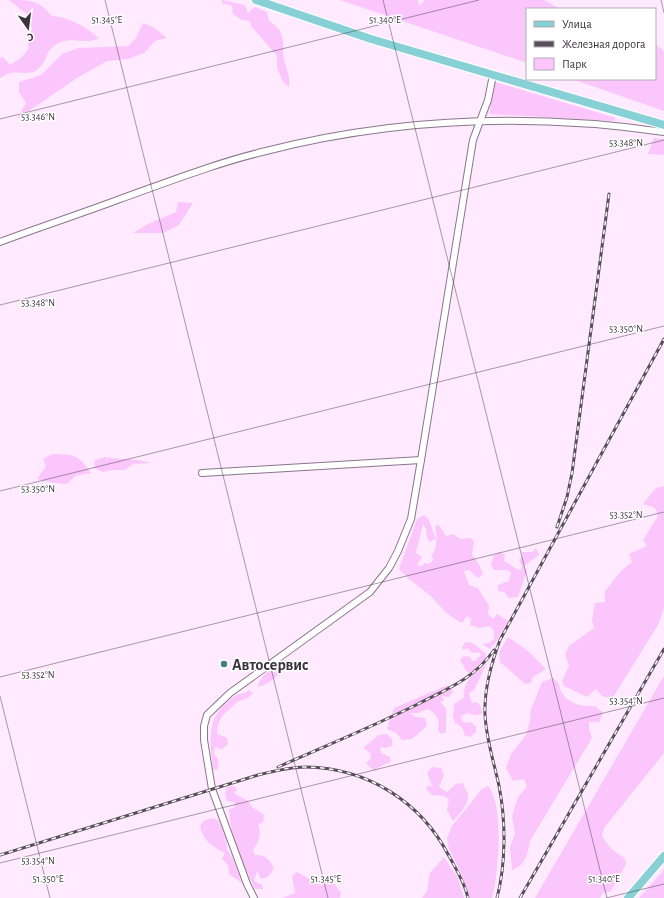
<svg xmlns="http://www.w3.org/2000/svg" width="664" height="898" font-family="'Alegreya Sans',sans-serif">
<rect width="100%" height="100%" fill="#ffeaff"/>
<!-- green -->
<g fill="#fbc6fb">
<path d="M9,0C30,0 39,0 52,16C69,17 86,27 99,38C88,45 73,37 61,42C44,49 49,60 38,69C31,76 20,71 11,73C8,73 3,76 0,78V58L3,57L10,65L22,57L29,48L27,40L32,29L29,16Z"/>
<path d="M222,0L245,5L248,13L255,7L267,12L269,21C273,24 277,26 280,31C284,39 283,45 283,53C284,65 291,75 289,87L283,82L277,68V56L251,26L250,21L242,20L233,14L232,6L222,3Z"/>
<polygon points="340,0 418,0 419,6 425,0 544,0 560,9 527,9 527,63"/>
<polygon points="143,23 153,27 167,38 155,41 144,53 128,59 107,61 77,78 17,119 26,103 19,92 19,82 41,75 62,54 78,48 128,46 136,38"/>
<polygon points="655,44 664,51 664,111 572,79 655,79"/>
<polygon points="495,82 616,118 614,121 489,114"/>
<polygon points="654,138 664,139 664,155 648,154"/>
<polygon points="178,202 193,203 179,225 163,233 133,233 146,225 176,212"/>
<path d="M53,454C74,454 79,455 91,473L75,476L67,484L53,483L37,479L46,466L43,459Z"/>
<path d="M105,457C121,460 136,458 151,463L133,464L125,470H111L103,472L94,468L95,460Z"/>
<polygon points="664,486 664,608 658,625 612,699 602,696 596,689 587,697 564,686 562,681 569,666 565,654 569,646 594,628 592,620 595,603 605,602 605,591 622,570 632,562 629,554 647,546 643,540 658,516 655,508 643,504 656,488"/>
<path d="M424,515C432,521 431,529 436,538L430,542L427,538L426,529L423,524L416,553L422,557L417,565L421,566L425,563L429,564L434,559L431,556C438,548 437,536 435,526L439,525L446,536L453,534L460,539L469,538L474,540L472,555L479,564L483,574L478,578L469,570L464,571L469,585L478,588L489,606L488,614L493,619L497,614L508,621L496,642L490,649L482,644L489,643L494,639V631L490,626L479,628L470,625L471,619L467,616L462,623C445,615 440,604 427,593C417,585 408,579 399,569L417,519Z"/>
<path d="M536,548L539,555L524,566L527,571L518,597L509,598L504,592L498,591V585L509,581L511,573L507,570H494L491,565L494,555L500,552L505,555L504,561C511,564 514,569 521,570L522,566L519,560L522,557V552H532Z"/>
<polygon points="508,637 528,651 546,669 533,677 531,683 525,684 500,662 499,652"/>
<polygon points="466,642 473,643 486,654 486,658 470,673 467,672 460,660 464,656 470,657 472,661 475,661 481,655 479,652 472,653 468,648 463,650 462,647"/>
<path d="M287,662L288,668C278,674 269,685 258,687C259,675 276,665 287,662Z"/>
<path d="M487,663L474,690L469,693L472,703L477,702L481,707L482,714L475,715L468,713L461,716L462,721L466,723L471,722L476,727V732L470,737L464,735C464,728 461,726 455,723L453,716L454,704L464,698C462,681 475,673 487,663Z"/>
<path d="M664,676V753L604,828L602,835C607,846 614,852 625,858L626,865L610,892L603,893L600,898H535Z"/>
<path d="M553,678C559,682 559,685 561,691C567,704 583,707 595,706L603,713L599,722H589V728L592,738L530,841C528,854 525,866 512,870L510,847L515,834L512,816L518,797L527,787L524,779L513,781L506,768L511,754L526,735L530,720L531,709L542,682Z"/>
<path d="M448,685L453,691L449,697L442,696L444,701L440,702L446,709V732L441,734L438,730C440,720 437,714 428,709L418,713H409L416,717L425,718L427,726L412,739L402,740L396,733L387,729L394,708Z"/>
<path d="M249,690L253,693L248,698L237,702L222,716L218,724L217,734L227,738L228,744L222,749L215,747L214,754L218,759V769L213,770C210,739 205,716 235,696C240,693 245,694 249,690Z"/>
<polygon points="387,734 392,739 392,746 385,748 380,747 381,753 390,757 391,762 383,765 374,771 366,763 371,758 370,752 363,748 379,735"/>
<path d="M432,767L441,768L444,775L439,787L447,792L456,784L463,783C464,788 468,791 468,795C469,805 459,814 453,821L447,810L449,799L444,796L432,795L426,789L427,786H432L427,773Z"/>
<path d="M234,786L237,790L234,793L248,801L252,807L264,815L263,822L258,825C262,834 259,841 253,850L255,855C265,854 271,860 274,869L268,877L261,879L257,871L254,881L262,885L263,889H255C243,864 230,837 229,809L234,808L235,802L227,801L225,793L227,787Z"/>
<path d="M488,786C504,802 499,876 492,898H470L462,876L449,849L447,838L452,826L482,789Z"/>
<path d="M211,818L218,820C223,830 227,838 227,849L233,859L242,883L229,874L228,865L222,859L225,853C213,847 203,841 200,826L204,821Z"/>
<polygon points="444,857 458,878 464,898 422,898 427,891 430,873"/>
<polygon points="664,869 664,898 639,898 662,872"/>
<polygon points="297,872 320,885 330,878 341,893 340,898 282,898 295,893 292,876"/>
</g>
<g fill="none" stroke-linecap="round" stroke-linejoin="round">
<!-- minor casing -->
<g stroke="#8a778a" stroke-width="8">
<g id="minor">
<path d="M0,242C40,227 80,214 120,199C168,182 216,163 266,151C396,118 531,113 664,132"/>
<polyline points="202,473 421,460"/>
<polyline points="254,898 247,884 212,789 204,740 204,726 207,715 230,693 370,592 389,568 398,551 411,519 421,460 473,140 488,100 493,75"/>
</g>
</g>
<!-- major casing -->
<g stroke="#fff" stroke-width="10">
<g id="major">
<polyline points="256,0 371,39 664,125"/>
<polyline points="628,898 664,856"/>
</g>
</g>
<!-- minor -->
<use href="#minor" stroke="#fff" stroke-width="6"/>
<!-- major -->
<use href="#major" stroke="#87d1d6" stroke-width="8"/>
<!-- rail casing -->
<g stroke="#594f59" stroke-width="3">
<g id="rail">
<polyline points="557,527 567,497 572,473 609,194"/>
<path d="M278,767C325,746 372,727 418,704C447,689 474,679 494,650"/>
<path d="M0,855L258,775C274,771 290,767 306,767C368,768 421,802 449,856C456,869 465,883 468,898"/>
<path d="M497,898C506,863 506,821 499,786C494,762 486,739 485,714C484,688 491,664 500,640L664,339"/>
<polyline points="520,898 664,649"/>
</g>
</g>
<!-- rail -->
<use href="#rail" stroke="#fff" stroke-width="1.5" stroke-dasharray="4.5" stroke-linecap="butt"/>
</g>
<!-- ticks -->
<path fill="none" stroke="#3b333b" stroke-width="1" stroke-opacity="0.45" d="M105,0L328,898M383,0L607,898M661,0L664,13M0,119L479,0M0,305L664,140M0,491L664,326M0,677L664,512M0,696L50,898M0,863L664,698M606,898L664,884"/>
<!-- markers -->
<circle fill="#3a8287" stroke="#fff" stroke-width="1.5" cx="224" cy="664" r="4"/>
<g text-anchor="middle" stroke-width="3" stroke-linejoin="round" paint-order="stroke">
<!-- poi labels -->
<g font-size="16" font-weight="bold" fill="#3b333b" stroke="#fff" text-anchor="start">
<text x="232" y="670">Автосервис</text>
</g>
</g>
<g font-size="10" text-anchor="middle" fill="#3b333b" stroke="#fff" stroke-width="3" stroke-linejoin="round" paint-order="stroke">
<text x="107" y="23">51.345°E</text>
<text x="385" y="23">51.340°E</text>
<text x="38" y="120">53.346°N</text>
<text x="626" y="146">53.348°N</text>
<text x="38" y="306">53.348°N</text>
<text x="626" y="332">53.350°N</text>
<text x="38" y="492">53.350°N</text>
<text x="626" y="518">53.352°N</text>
<text x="38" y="678">53.352°N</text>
<text x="626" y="704">53.354°N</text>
<text x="38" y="864">53.354°N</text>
<text x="48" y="882">51.350°E</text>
<text x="326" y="882">51.345°E</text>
<text x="604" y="882">51.340°E</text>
</g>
<!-- legend -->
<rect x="526" y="8" width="130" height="72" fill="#ffffff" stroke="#b1adb1"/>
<rect x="534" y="21" width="20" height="6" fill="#87d1d6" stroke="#b1adb1"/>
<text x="562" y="28" font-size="12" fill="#3b333b">Улица</text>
<rect x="534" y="41" width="20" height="6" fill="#594f59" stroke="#b1adb1"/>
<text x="562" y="48" font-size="12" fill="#3b333b">Железная дорога</text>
<rect x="534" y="58" width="20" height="12" fill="#fbc6fb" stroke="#b1adb1"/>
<text x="562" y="68" font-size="12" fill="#3b333b">Парк</text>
<!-- north arrow -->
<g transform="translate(28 28) rotate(166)" stroke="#ffffff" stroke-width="3" paint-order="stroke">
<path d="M0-3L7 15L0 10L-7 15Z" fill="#3b333b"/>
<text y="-6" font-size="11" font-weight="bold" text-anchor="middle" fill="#3b333b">С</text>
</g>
</svg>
